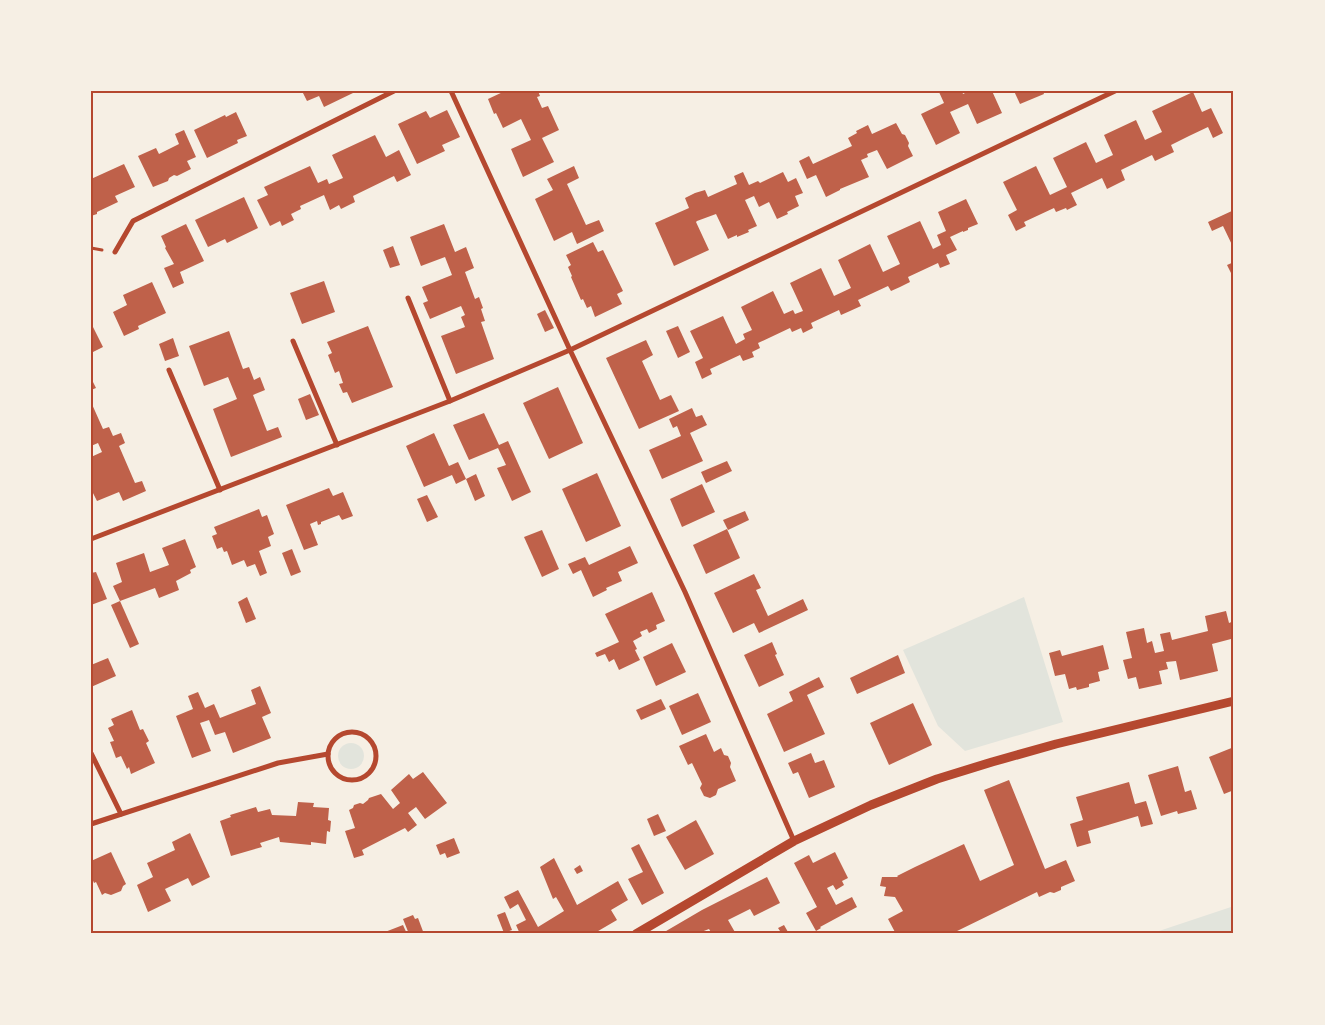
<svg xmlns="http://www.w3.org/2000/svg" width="1325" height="1025" font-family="'Asap Condensed',sans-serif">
<rect width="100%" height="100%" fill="#f6efe4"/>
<!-- green -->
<g fill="#e2e4dc">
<polygon points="1024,597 1063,722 965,751 938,726 903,650"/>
<circle cx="351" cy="756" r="13"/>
<polygon points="1234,906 1234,934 1150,934"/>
</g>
<!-- building -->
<g fill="#bf614a">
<polygon points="302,91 352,91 353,93 324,107 319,96 307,101"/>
<polygon points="505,91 538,91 540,96 537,97 542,108 548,106 559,130 542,138 554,162 523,177 511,149 531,140 521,119 503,128 496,113 494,114 488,99"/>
<polygon points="941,91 962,91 963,94 969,91 992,91 1002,113 977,124 968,104 950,112 960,133 936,145 921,114 944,103 939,92"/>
<polygon points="1014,91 1043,91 1044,94 1020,104"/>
<polygon points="1193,92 1202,112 1211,108 1223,133 1213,138 1208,127 1189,136 1171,145 1174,152 1155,161 1152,155 1121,170 1125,180 1107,189 1102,178 1071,193 1077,205 1067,210 1066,208 1056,212 1054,208 1024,222 1026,226 1016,231 1008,215 1017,210 1003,182 1036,166 1050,195 1067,187 1053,158 1086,142 1096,163 1113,155 1104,135 1136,120 1145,140 1162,132 1152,111"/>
<polygon points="447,110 460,137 442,145 445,151 417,164 398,124 426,111 430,118"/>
<polygon points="236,112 247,136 237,140 238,143 207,158 194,130 225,115 226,117"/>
<polygon points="896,123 902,134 905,135 909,143 908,146 913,156 887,169 877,150 867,154 868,157 861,160 869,177 840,189 840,190 826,197 816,175 807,179 799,161 809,156 813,164 852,146 848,138 857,133 856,131 868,125 872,134"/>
<polygon points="184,130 196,157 187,161 191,169 177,176 174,175 169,178 168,181 153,187 138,156 156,148 159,154 179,144 175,134"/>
<polygon points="375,135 386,157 399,150 411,175 397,182 394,176 353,196 355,202 341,209 339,205 330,210 324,195 300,206 301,209 291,214 294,220 282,226 280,221 270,226 257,200 268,195 264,187 310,166 318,183 327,179 329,184 343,178 332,155"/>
<polygon points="124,164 135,187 115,196 118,202 97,212 97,214 91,216 91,179"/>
<polygon points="574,166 579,178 567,184 586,225 599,220 604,231 577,244 572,232 554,241 535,199 553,190 547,179"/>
<polygon points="743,172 749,185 758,181 760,183 783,172 788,182 796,178 803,193 795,196 799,206 787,212 788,214 777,219 769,202 759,207 754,196 745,200 757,226 748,230 749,232 737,237 737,235 728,239 716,214 697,221 696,222 709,250 674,266 655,223 689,208 685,198 695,193 705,190 708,197 737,184 734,176"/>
<polygon points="244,197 258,228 227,243 225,239 208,247 195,220"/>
<polygon points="966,199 978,224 968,228 968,230 963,232 963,231 950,237 957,250 946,255 950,264 940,268 938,263 908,277 910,282 900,287 891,291 888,286 858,300 861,306 850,311 841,315 839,310 811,323 813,328 803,333 801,328 792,332 790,328 758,343 760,348 752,352 754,357 743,361 740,355 710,369 712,374 702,379 695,362 703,358 690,331 723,316 736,344 745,339 743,334 752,330 741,307 773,291 784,314 793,310 795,314 803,311 790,283 821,268 834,296 851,288 838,260 870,244 883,272 900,264 887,236 920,221 933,249 941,245 937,235 946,231 938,212"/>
<polygon points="1234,210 1234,249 1223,226 1212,231 1208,222"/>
<polygon points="186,224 204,261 180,272 184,283 173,288 164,268 174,264 165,248 166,247 161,236"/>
<polygon points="444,224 455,252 466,247 474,268 465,272 475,299 479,297 483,308 481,309 485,321 481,322 494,359 456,374 441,336 465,327 461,317 465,315 461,306 430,319 423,303 428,301 422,287 452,275 445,257 421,266 410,237"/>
<polygon points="593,242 598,252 603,250 623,291 617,294 622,304 595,317 591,306 587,308 583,299 581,300 571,277 572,276 568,267 571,265 566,255"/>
<polygon points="393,246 400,265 390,268 383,250"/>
<polygon points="1234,262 1234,279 1227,265"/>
<polygon points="324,281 335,312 302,324 290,293"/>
<polygon points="152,282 166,313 138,326 139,329 124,336 113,312 127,305 123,295"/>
<polygon points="545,310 554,328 545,332 537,314"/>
<polygon points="91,323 103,347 91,353"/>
<polygon points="368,326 393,387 352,403 347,392 343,393 339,384 343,383 339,371 335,373 328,355 332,353 327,342"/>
<polygon points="678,326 690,352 678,358 666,331"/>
<polygon points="229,331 243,369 249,367 254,380 260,377 265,390 253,395 267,431 278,427 282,437 231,457 213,409 237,399 228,377 204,386 189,346"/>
<polygon points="173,338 179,356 165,361 159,344"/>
<polygon points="646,340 653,355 642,361 660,400 671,395 679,411 639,429 606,358"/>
<polygon points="91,378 96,388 91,390"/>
<polygon points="558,387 583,443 549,459 523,403"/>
<polygon points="310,394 319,415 306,420 298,399"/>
<polygon points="91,402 103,429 109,427 113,436 121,433 125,443 119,446 135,483 142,481 146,491 123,501 119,492 97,501 91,489 91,457 102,452 98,443 91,446"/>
<polygon points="692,408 696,417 702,415 707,425 690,433 703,461 662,479 649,450 681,436 677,426 673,428 669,419"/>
<polygon points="484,413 499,445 508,441 531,492 512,501 497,468 506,465 498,448 469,460 453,425"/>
<polygon points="434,433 449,466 458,462 466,479 476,474 485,496 475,501 466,479 456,484 452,475 424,487 406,446"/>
<polygon points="727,461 732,471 706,483 701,472"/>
<polygon points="597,473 621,526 586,542 562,489"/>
<polygon points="702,484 715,512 682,527 670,499"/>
<polygon points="329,488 333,496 343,492 353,516 342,520 339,515 321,522 321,524 318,525 317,521 310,524 318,545 304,550 286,505"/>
<polygon points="427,495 438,517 427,522 417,499"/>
<polygon points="259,509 262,517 267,515 274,534 268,537 271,546 259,551 267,573 260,576 255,564 247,567 244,560 232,565 227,551 224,552 222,547 217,549 212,536 217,534 214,527"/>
<polygon points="745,511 749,520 728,530 723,520"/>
<polygon points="727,529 740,558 706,574 693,545"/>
<polygon points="542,530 559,569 542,577 524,537"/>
<polygon points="185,539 196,567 190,570 191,573 176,581 179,590 159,598 155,588 120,601 113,586 122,582 116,563 144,553 150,572 169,565 162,548"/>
<polygon points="630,546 638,563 618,572 622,581 606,588 607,590 593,597 581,570 573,574 568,564 585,557 589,565"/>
<polygon points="292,549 301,572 291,576 282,553"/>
<polygon points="96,572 107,599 91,605 91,573"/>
<polygon points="754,574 761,588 756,590 768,616 803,599 808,610 759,633 754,623 733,633 714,593"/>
<polygon points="652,592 665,621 656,625 657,629 649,633 647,629 640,632 642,636 633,641 637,649 635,650 640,660 619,670 614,659 609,662 605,654 597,657 595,653 619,642 605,614"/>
<polygon points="247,597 256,619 246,623 238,602"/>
<polygon points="120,601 139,644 130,648 111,605"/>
<polygon points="1226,611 1229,623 1234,621 1234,646 1231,639 1212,644 1218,671 1180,680 1176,661 1166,662 1168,669 1159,671 1162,684 1139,689 1136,677 1128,679 1123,660 1132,658 1126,632 1144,628 1147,643 1152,641 1155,653 1164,651 1160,634 1170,632 1172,640 1208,631 1205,616"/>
<polygon points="772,642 777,654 775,655 784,675 759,687 744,655"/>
<polygon points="672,643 686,672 656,686 643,657"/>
<polygon points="1103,645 1109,669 1098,672 1100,681 1089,684 1089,687 1077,690 1076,687 1069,689 1065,674 1055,676 1049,653 1060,650 1062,656"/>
<polygon points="898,655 905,673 857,694 850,678"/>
<polygon points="108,658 116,676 91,687 91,665"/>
<polygon points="819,677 824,687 807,695 825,734 784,752 767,714 793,701 789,692"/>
<polygon points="260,686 271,713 262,717 271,738 233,753 225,732 215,735 209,720 200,723 211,751 192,758 176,716 193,709 188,696 198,692 205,708 214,704 220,718 256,704 251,690"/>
<polygon points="698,693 711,722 682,735 669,706"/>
<polygon points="661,699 666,709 641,720 636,710"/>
<polygon points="913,703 932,745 889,765 870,723"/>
<polygon points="132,710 140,730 143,729 149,741 146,743 155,763 131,774 129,767 127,769 121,756 116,758 110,742 114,741 108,728 114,725 111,719"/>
<polygon points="706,734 714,752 721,748 724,755 728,756 731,763 730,767 736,781 718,789 716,795 710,798 704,796 700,788 702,784 692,763 688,765 679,746"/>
<polygon points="1234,747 1234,790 1224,794 1209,757"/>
<polygon points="811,753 815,763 824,760 835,787 809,798 798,772 793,774 788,763"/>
<polygon points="1178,766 1185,792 1191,790 1197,809 1178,814 1177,811 1161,816 1148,775"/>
<polygon points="423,772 447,803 425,819 416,807 408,813 417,825 408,832 405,828 362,850 364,855 354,858 345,831 355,828 349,810 353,808 354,805 360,803 363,804 368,800 369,798 381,794 393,809 400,803 391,790 409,774 413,779"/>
<polygon points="1009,780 1045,869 1066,860 1075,881 1061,887 1061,890 1054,893 1050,892 1039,897 1037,892 953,933 954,934 896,934 888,919 903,911 895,897 884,896 886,887 880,886 882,877 898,877 897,876 915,867 964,844 980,881 1014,865 984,790"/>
<polygon points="1129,782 1135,804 1146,801 1153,824 1141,827 1138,816 1088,831 1091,843 1077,847 1070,824 1083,820 1076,797"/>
<polygon points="298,802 314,803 313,807 329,808 328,820 331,821 330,832 327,831 326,844 311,842 311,845 280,842 279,837 260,843 262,847 231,856 220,821 231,817 230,815 256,807 258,812 270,809 272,815 296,816"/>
<polygon points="658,814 666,831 654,836 647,819"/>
<polygon points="696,820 714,854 685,870 666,837"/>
<polygon points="190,833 210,877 192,886 188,878 165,889 171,901 148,912 137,885 153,877 147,863 175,850 172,842"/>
<polygon points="454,838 460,853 447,858 445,853 440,855 436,845"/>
<polygon points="639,844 664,893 642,905 628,879 643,872 631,848"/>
<polygon points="111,852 126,884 123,886 121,891 111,895 105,893 102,895 96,882 94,883 91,876 91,861"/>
<polygon points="835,852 848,878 842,881 844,885 836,890 833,885 827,888 836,905 852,897 857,907 820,927 821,928 816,931 806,913 817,907 794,863 809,855 813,863"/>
<polygon points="554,858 577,905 618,881 628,900 611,910 617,920 593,934 561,934 560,933 558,934 520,934 516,925 526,920 518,904 510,909 504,897 518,890 538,927 564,911 556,897 553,899 540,867"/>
<polygon points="580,865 583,871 577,874 574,869"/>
<polygon points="767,877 780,903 754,916 750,909 728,920 736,934 712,934 709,929 696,934 661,934 702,910"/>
<polygon points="505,912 512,930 504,933 497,915"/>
<polygon points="413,915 415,919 418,918 424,934 409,934 403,919"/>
<polygon points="403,925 407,934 386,934 385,932"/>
<polygon points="784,925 788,932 790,934 782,934 778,928"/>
</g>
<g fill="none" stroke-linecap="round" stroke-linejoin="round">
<!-- path -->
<polyline stroke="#b5482f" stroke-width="3" points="91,248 102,250"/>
<!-- minor -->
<g stroke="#b5482f" stroke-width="5">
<polyline points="451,91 570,350 685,592 794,841"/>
<polyline points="115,252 133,221 394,91"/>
<polyline points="408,298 450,401"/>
<polyline points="293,341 337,445"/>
<polyline points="169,370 220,490"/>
<polyline points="91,539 450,401 570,350 1115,91"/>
<circle cx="352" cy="756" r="24"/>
<polyline points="91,753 121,814"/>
<polyline points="91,824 278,763 328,754"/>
</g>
<!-- tertiary -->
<polyline stroke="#b5482f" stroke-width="9" points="636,934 794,841 871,805 937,779 992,762 1056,744 1234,701"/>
</g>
<!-- border -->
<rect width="1325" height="1025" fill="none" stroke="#f6efe4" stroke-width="185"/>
<rect x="92" y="92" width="1140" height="840" fill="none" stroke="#b5482f" stroke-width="2"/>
</svg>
